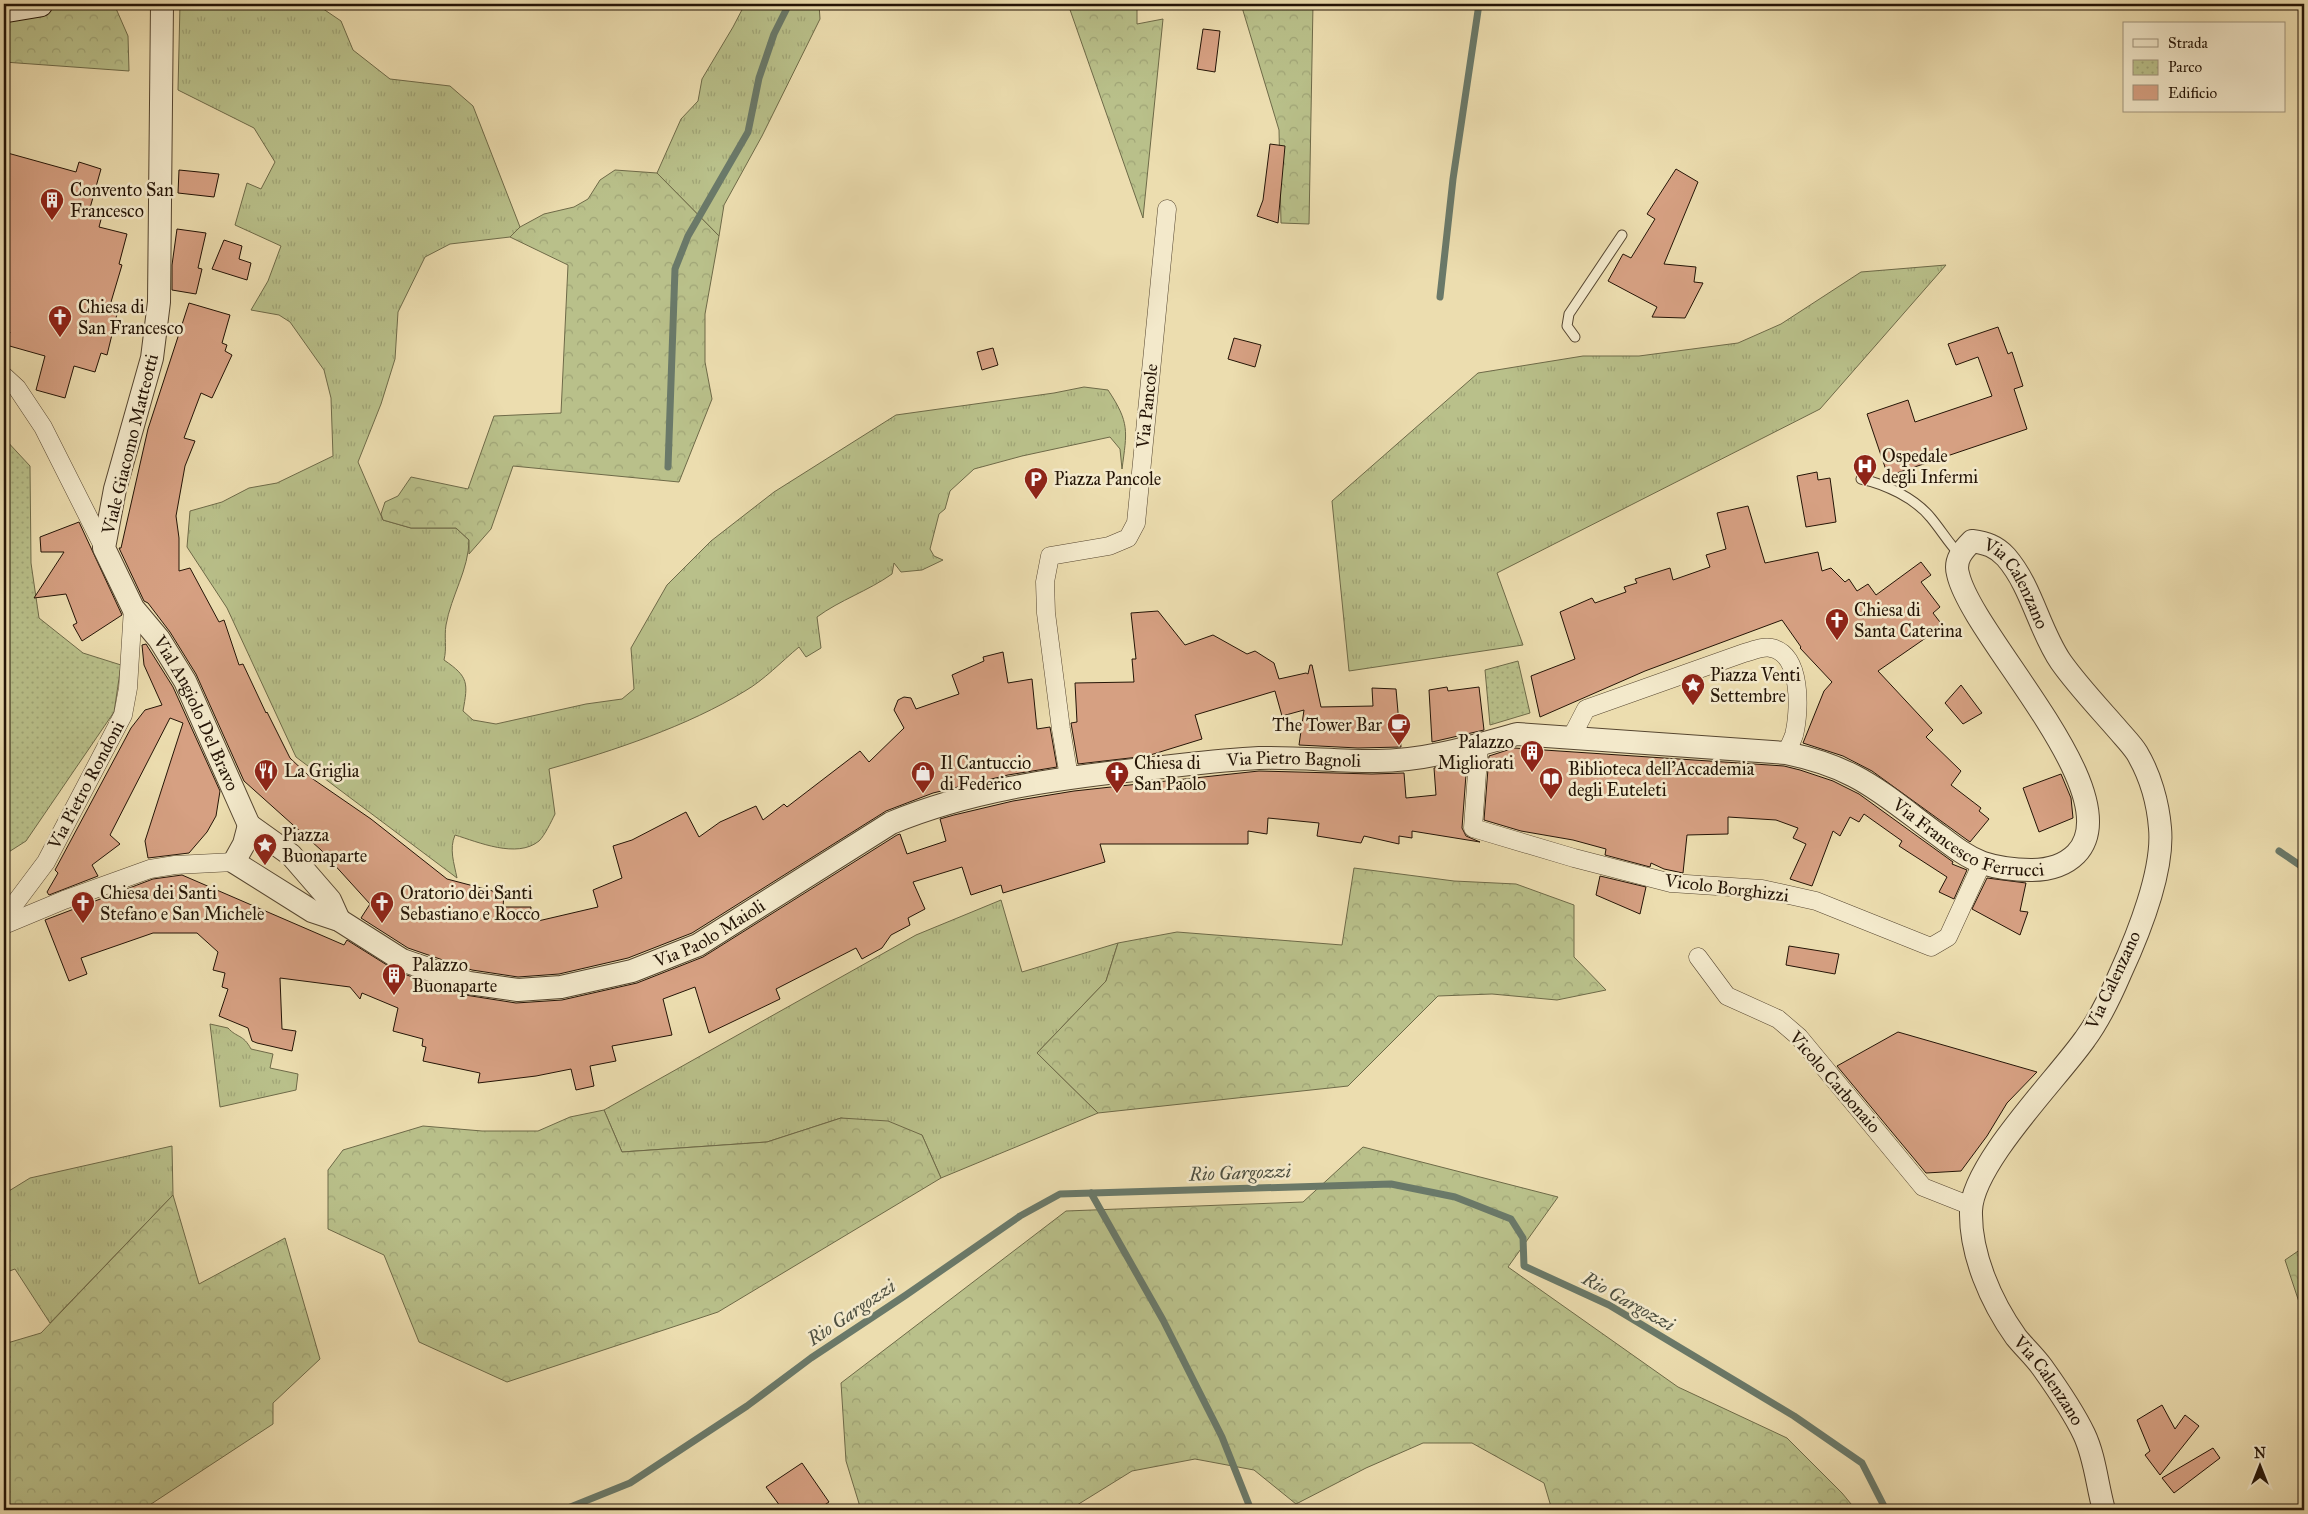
<svg xmlns="http://www.w3.org/2000/svg" width="2308" height="1514" font-family="'IM FELL Great Primer',serif">
<defs>
<pattern id="grass-tufts" width="24" height="20" patternUnits="userSpaceOnUse" patternTransform="scale(1.25)"><rect width="24" height="20" fill="#b9c08a"/><path d="M3 7l-1-3M5 7V3M7 7l1-3M15 17l-1-3M17 17v-4M19 17l1-3" fill="none" stroke="#9fa476"/></pattern>
<pattern id="forest-crowns" width="20" height="18" patternUnits="userSpaceOnUse" patternTransform="scale(1.25)"><rect width="20" height="18" fill="#b9c08a"/><path d="M2 6a3 3 0 1 1 6 0M12 15a3 3 0 1 1 6 0" fill="none" stroke="#9fa476"/></pattern>
<pattern id="park-dots" width="8" height="8" patternUnits="userSpaceOnUse" patternTransform="scale(1.25)"><rect width="8" height="8" fill="#b9c08a"/><path d="M2 2h.1M6 6h.1" fill="none" stroke="#9fa476" stroke-width="1.8" stroke-linecap="round"/></pattern>
</defs>
<rect width="100%" height="100%" fill="#ecddaf"/>
<filter id="stains"><feTurbulence type="fractalNoise" baseFrequency=".004" numOctaves="4"/><feColorMatrix values="0 0 0 0 .2 0 0 0 0 .09 0 0 0 0 .02 0 0 0 .5 -.17"/></filter>
<radialGradient id="worn" r=".72"><stop offset=".6" stop-color="#630" stop-opacity="0"/><stop offset="1" stop-color="#630" stop-opacity=".3"/></radialGradient>
<!-- grass -->
<g fill="url(#grass-tufts)" stroke="#6e6a48">
<path d="M180,4H316L341,21L353,50L390,79L450,86L473,106L520,227L510,237L450,244L425,257L398,312L395,359L381,404L358,462L383,520L411,528H456L469,540C469,569 451,596 446,625C444,637 447,648 444,660C469,677 468,683 463,711L473,720L496,724L586,704L622,699L634,689L631,648L667,585L711,541L774,492L896,415L1054,393L1084,387L1108,390C1130,423 1127,431 1122,469L1120,449L1110,437L1022,456L974,469L950,491L945,509L939,514L930,549L934,556L943,560L922,570L901,572L894,563L892,574C868,591 840,600 817,617L821,648L806,657L799,647C781,662 764,680 745,691C688,726 613,751 549,769L555,814C551,822 545,835 539,841C517,859 478,842 455,835C449,849 454,863 457,878L296,757L227,608L187,547L190,511L222,502L249,488L277,483L333,456L331,398L324,370L290,322L279,315L251,310L268,281L281,246L235,225L247,183L261,189L275,162L254,128L178,90Z"/>
<polygon points="745,4 819,4 820,19 762,136 724,205 719,236 657,173 681,119 698,101 702,79 733,27"/>
<polygon points="1946,265 1820,409 1497,573 1523,645 1349,671 1332,501 1478,373 1583,356 1639,356 1738,343 1781,324 1861,272"/>
<polygon points="1001,900 1022,972 1118,943 1106,981 1037,1053 1098,1113 941,1178 922,1135 841,1118 767,1142 622,1152 604,1110 916,935"/>
<path d="M210,1024L228,1028C237,1038 243,1034 251,1049L273,1054L270,1068L298,1074L296,1090L220,1107Z"/>
<polygon points="172,1146 173,1195 50,1323 15,1269 4,1273 4,1194 30,1178"/>
</g>
<!-- forest -->
<g fill="url(#forest-crowns)" stroke="#6e6a48">
<polygon points="4,4 114,4 128,36 129,71 4,62"/>
<polygon points="1068,4 1137,4 1137,24 1163,19 1143,218"/>
<polygon points="1241,4 1313,4 1309,224 1281,223 1279,130"/>
<polygon points="615,170 657,173 719,236 705,314 705,362 712,399 679,482 513,466 491,529 469,554 469,540 456,528 411,528 383,520 381,514 385,502 398,496 411,477 468,489 494,416 561,413 568,265 510,237 520,227 544,214 574,207 588,199 600,180"/>
<polygon points="1354,868 1454,881 1516,884 1574,905 1574,957 1606,990 1557,1000 1492,994 1438,996 1348,1086 1098,1113 1037,1053 1106,981 1118,943 1177,932 1342,945"/>
<polygon points="604,1110 622,1152 767,1142 841,1118 888,1121 922,1135 941,1178 718,1312 507,1382 419,1342 384,1255 328,1229 328,1170 343,1150 423,1126 482,1131 538,1131 570,1117"/>
<polygon points="1363,1147 1558,1197 1508,1267 1678,1387 1787,1438 1842,1493 1856,1510 1552,1510 1544,1483 1472,1443 1423,1443 1366,1468 1296,1504 1254,1470 1195,1459 1132,1471 1069,1510 861,1510 846,1461 841,1383 1066,1211 1303,1202"/>
<polygon points="173,1195 199,1284 285,1238 320,1359 273,1403 273,1424 142,1510 4,1510 4,1344 41,1333"/>
<polygon points="2304,1247 2304,1317 2285,1260"/>
</g>
<!-- park -->
<g fill="url(#park-dots)" stroke="#6e6a48">
<polygon points="4,438 30,466 31,563 39,618 83,653 121,665 114,712 26,841 4,855"/>
<polygon points="1518,661 1530,713 1490,725 1485,670"/>
</g>
<g fill="none" stroke-linecap="round" stroke-linejoin="round">
<!-- stream -->
<g stroke="#6a7969" stroke-width="7">
<polyline points="1440,297 1453,179 1479,4"/>
<polyline points="668,467 675,269 688,236 748,132 759,78 774,34 789,4"/>
<polyline points="2279,851 2304,868"/>
<polyline points="1091,1193 1163,1320 1222,1437 1251,1510"/>
<polyline points="563,1510 630,1483 747,1406 811,1358 906,1295 1020,1216 1060,1194 1391,1184 1455,1197 1511,1219 1523,1238 1524,1266 1609,1305 1794,1416 1862,1463 1886,1510"/>
</g>
</g>
<!-- building -->
<g fill="#d6a082" stroke="#241406">
<polygon points="1203,29 1220,31 1215,72 1197,69"/>
<polygon points="1270,144 1285,146 1278,223 1257,216 1263,200"/>
<polygon points="4,152 76,172 79,162 101,169 90,208 103,212 99,227 127,234 119,264 122,265 108,312 117,314 107,355 101,353 95,372 74,366 65,398 36,390 45,356 6,345 10,332 4,330"/>
<polygon points="1676,169 1698,182 1664,264 1696,267 1694,282 1703,283 1685,318 1652,317 1657,307 1608,281 1623,254 1631,258 1655,219 1647,214"/>
<polygon points="179,170 219,174 214,197 178,193"/>
<polygon points="177,229 206,233 198,268 202,269 196,294 172,290 172,265"/>
<polygon points="224,240 242,246 239,259 251,263 247,280 212,269"/>
<polygon points="189,303 230,315 222,343 227,345 225,351 232,355 212,398 201,393 184,438 195,441 185,466 176,516 179,538 179,571 190,568 219,622 224,620 239,665 243,664 266,713 267,712 290,758 310,777 371,819 447,879 504,894 503,907 531,907 530,918 538,917 538,921 598,907 593,890 622,878 613,846 632,840 686,812 699,837 720,822 756,806 763,820 784,804 787,807 860,751 869,762 904,728 894,710 898,700 904,697 911,698 916,709 959,694 952,675 984,661 983,657 1003,652 1008,683 1032,679 1037,729 1050,727 1057,767 1008,775 933,793 886,811 692,933 628,958 559,974 518,977 472,970 408,948 361,918 370,904 321,850 244,781 196,674 170,632 148,603 144,601 119,548 121,548 148,429"/>
<polygon points="1998,327 2008,354 2012,352 2023,386 2014,389 2027,429 1888,476 1867,414 1908,400 1915,422 1992,396 1978,357 1956,365 1948,344"/>
<polygon points="1234,338 1261,345 1255,367 1228,359"/>
<polygon points="993,348 998,365 982,370 977,352"/>
<polygon points="1817,472 1818,480 1830,478 1836,522 1806,527 1797,476"/>
<polygon points="1748,506 1765,563 1818,552 1822,571 1831,568 1845,582 1849,579 1857,591 1868,584 1876,595 1921,562 1931,575 1921,582 1940,607 1933,613 1943,626 1878,671 1933,730 1926,737 1961,771 1951,785 1981,808 1979,811 1989,819 1970,842 1872,771 1843,756 1803,743 1824,691 1832,682 1800,648 1801,647 1782,620 1645,671 1540,717 1531,676 1575,659 1560,612 1592,598 1595,603 1626,592 1624,587 1637,583 1635,579 1670,568 1673,580 1710,567 1706,555 1726,549 1717,513"/>
<polygon points="79,522 122,615 82,641 73,625 77,623 66,594 34,598 64,552 41,552 40,537"/>
<polygon points="1158,611 1185,645 1213,635 1247,654 1255,651 1274,663 1279,679 1306,673 1308,674 1310,665 1312,665 1321,707 1373,706 1372,688 1396,689 1401,747 1358,748 1299,745 1304,710 1282,716 1275,691 1195,715 1202,739 1147,756 1078,764 1071,723 1077,722 1075,683 1134,682 1132,659 1136,659 1131,613"/>
<polygon points="146,644 173,687 220,791 216,816 207,832 189,853 148,858 145,841 183,723 170,718 110,835 120,844 92,865 98,876 49,895 47,892 58,873 55,870 131,728 145,710 162,705 144,665 142,645"/>
<polygon points="1961,685 1982,713 1963,724 1945,703"/>
<polygon points="1447,687 1448,691 1479,687 1484,730 1432,742 1429,690"/>
<polygon points="1514,748 1784,766 1800,770 1833,781 1859,794 1953,862 1952,864 1967,870 1954,899 1939,892 1947,877 1899,846 1902,841 1864,814 1859,822 1850,817 1840,836 1833,831 1812,886 1790,879 1806,844 1793,838 1798,828 1776,820 1728,817 1728,834 1687,835 1683,873 1664,869 1651,863 1650,867 1605,855 1606,849 1573,840 1521,831 1484,820 1489,756"/>
<polygon points="1467,761 1462,828 1466,836 1480,842 1412,831 1412,838 1399,836 1399,844 1364,836 1361,843 1317,836 1319,823 1268,818 1267,834 1248,831 1248,844 1100,844 1105,862 1003,893 1001,885 971,895 962,867 913,882 925,909 908,918 910,925 891,935 882,948 862,959 856,948 776,989 780,999 709,1033 695,987 663,999 672,1035 612,1046 616,1061 590,1066 594,1086 576,1090 571,1069 536,1076 478,1083 480,1073 423,1061 426,1047 422,1046 423,1039 393,1031 398,1008 362,993 360,999 350,987 280,978 282,1029 296,1031 292,1051 257,1043 252,1041 248,1028 219,1016 228,989 222,987 225,973 213,970 218,952 197,933 153,933 81,958 87,974 69,981 45,920 153,879 182,875 344,945 347,940 398,972 465,995 516,1003 562,1000 637,983 703,957 897,835 900,834 907,854 946,841 940,819 954,815 1013,801 1074,791 1259,771 1372,774 1404,773 1406,798 1436,795 1434,768"/>
<polygon points="2061,774 2071,798 2073,818 2039,832 2023,788"/>
<polygon points="1600,876 1646,887 1640,914 1596,895"/>
<polygon points="1987,878 2026,883 2020,911 2028,912 2020,935 1972,909"/>
<polygon points="1789,946 1839,954 1835,974 1786,965"/>
<polygon points="1898,1032 2037,1072 2007,1103 1987,1136 1961,1171 1926,1173 1837,1066"/>
<polygon points="2162,1405 2175,1429 2185,1415 2199,1426 2160,1475 2145,1455 2150,1451 2137,1420"/>
<polygon points="2213,1448 2220,1458 2174,1493 2162,1478"/>
<polygon points="802,1463 829,1502 817,1510 783,1510 766,1487"/>
</g>
<g fill="none" stroke-linecap="round" stroke-linejoin="round">
<!-- service casing -->
<g stroke="#564630" stroke-width="11">
<g id="service">
<polyline points="1575,337 1567,326 1569,314 1622,235"/>
<path d="M1861,479C1885,484 1915,498 1931,518C1941,530 1948,542 1959,554"/>
</g>
</g>
<!-- minor casing -->
<g stroke="#564630" stroke-width="19">
<g id="minor">
<polyline points="4,376 17,388 43,427 104,548"/>
<path d="M1571,738L1586,709L1744,653C1752,651 1763,646 1771,648C1802,653 1800,711 1794,735C1792,741 1789,747 1786,753"/>
<polyline points="1479,745 1473,828 1574,858 1671,883 1762,889 1816,901 1931,947 1948,937 1982,863"/>
<polyline points="1069,777 1061,729 1046,613 1045,582 1050,556 1109,546 1128,538 1136,523 1167,209"/>
<polyline points="4,918 46,862 123,715 128,688 133,608"/>
<polyline points="4,925 64,900 150,869 175,865 234,862"/>
<polyline points="1698,957 1727,996 1778,1019 1799,1037 1923,1187 1971,1206"/>
</g>
</g>
<!-- tertiary casing -->
<g stroke="#564630" stroke-width="24">
<g id="tertiary">
<path id="s1" d="M162,4L159,302L152,358L115,489L104,548L133,608L159,639L185,681L249,825"/>
<path id="s2" d="M249,825L244,844L234,862L312,911L339,920L402,960L469,983L518,990L561,987L632,971L698,945L891,823C968,791 1052,779 1134,770C1176,766 1217,760 1259,758C1297,757 1334,761 1372,761C1421,762 1471,747 1517,734L1786,753C1810,758 1833,765 1854,776C1885,792 1913,817 1941,837C1954,847 1967,857 1983,863C1998,868 2015,870 2031,870C2047,870 2064,866 2076,854C2133,795 1972,637 1958,574C1954,560 1963,550 1972,541C1986,543 1996,546 2006,557C2032,587 2039,630 2061,662C2078,686 2100,709 2119,731C2125,738 2132,745 2137,753C2150,775 2158,803 2160,828C2164,870 2138,935 2120,974C2111,995 2099,1020 2085,1039C2057,1079 1972,1164 1971,1211C1970,1254 1991,1302 2016,1337C2024,1347 2034,1356 2042,1367C2057,1388 2073,1411 2084,1434C2095,1457 2097,1485 2104,1510"/>
<polyline points="249,825 291,855 330,900 339,920"/>
</g>
</g>
<!-- secondary casing -->
<g stroke="#241406" stroke-width="27">
<polyline id="secondary" points="4,10 40,4"/>
</g>
<!-- service -->
<use href="#service" stroke="#f3e9cb" stroke-width="9"/>
<!-- minor -->
<use href="#minor" stroke="#f3e9cb" stroke-width="18"/>
<!-- tertiary -->
<use href="#tertiary" stroke="#f3e9cb" stroke-width="22"/>
<!-- secondary -->
<use href="#secondary" stroke="#f3e9cb" stroke-width="25"/>
</g>
<!-- icons -->
<defs>
<g id="building-pin" transform="scale(1.25)"><path d="M0 17L-7.5 6A9.5 9.5 0 1 1 7.5 6Z" fill="#8f2418" stroke="#f3e9cb"/><path d="M-4-6H4V6H1V3H-1V6H-4ZM-2.5-4.3h1.7v1.8h-1.7ZM.8-4.3h1.7v1.8H.8ZM-2.5-1h1.7V.8h-1.7ZM.8-1h1.7V.8H.8Z" fill="#fff"/></g>
<g id="church-pin" transform="scale(1.25)"><path d="M0 17L-7.5 6A9.5 9.5 0 1 1 7.5 6Z" fill="#8f2418" stroke="#f3e9cb"/><path d="M-1.2-6h2.4v3.5h3.3v2.4h-3.3V6h-2.4V-.1h-3.3v-2.4h3.3Z" fill="#fff"/></g>
<g id="hospital-pin" transform="scale(1.25)"><path d="M0 17L-7.5 6A9.5 9.5 0 1 1 7.5 6Z" fill="#8f2418" stroke="#f3e9cb"/><path d="M-5-5h3v3.5h4V-5h3V5h-3V1.5h-4V5h-3Z" fill="#fff"/></g>
<g id="parking-pin" transform="scale(1.25)"><path d="M0 17L-7.5 6A9.5 9.5 0 1 1 7.5 6Z" fill="#8f2418" stroke="#f3e9cb"/><path d="M-3.5-5.5H1a3.5 3.5 0 0 1 0 7H-1V5.5H-3.5ZM-1-3.4V-.6H.8a1.4 1.4 0 0 0 0-2.8Z" fill="#fff"/></g>
<g id="sight-pin" transform="scale(1.25)"><path d="M0 17L-7.5 6A9.5 9.5 0 1 1 7.5 6Z" fill="#8f2418" stroke="#f3e9cb"/><path d="M0-6L1.8-2.2L6-1.7L2.9 1.2L3.7 5.4L0 3.3L-3.7 5.4L-2.9 1.2L-6-1.7L-1.8-2.2Z" fill="#fff"/></g>
<g id="cafe-pin" transform="scale(1.25)"><path d="M0 17L-7.5 6A9.5 9.5 0 1 1 7.5 6Z" fill="#8f2418" stroke="#f3e9cb"/><path d="M-5.5-4.5H6V0H3Q3 3.5 0 3.5H-2.5Q-5.5 3.5-5.5 0ZM3-3.2v2h1.7v-2ZM-6 4.5H4V6H-6Z" fill="#fff"/></g>
<g id="restaurant-pin" transform="scale(1.25)"><path d="M0 17L-7.5 6A9.5 9.5 0 1 1 7.5 6Z" fill="#8f2418" stroke="#f3e9cb"/><path d="M-5-6h1v4h1v-4h1v4h1v-4h1v5L-1.5 .5V6h-2V.5L-5-1ZM5-6V6H3V1.5H1.5Q1.5-4 5-6Z" fill="#fff"/></g>
<g id="shop-pin" transform="scale(1.25)"><path d="M0 17L-7.5 6A9.5 9.5 0 1 1 7.5 6Z" fill="#8f2418" stroke="#f3e9cb"/><path d="M-5-2.5h2.3a2.7 3.5 0 0 1 5.4 0H5L5.5 6h-11ZM-1.5-2.5h3a1.5 2.3 0 0 0-3 0Z" fill="#fff"/></g>
<g id="library-pin" transform="scale(1.25)"><path d="M0 17L-7.5 6A9.5 9.5 0 1 1 7.5 6Z" fill="#8f2418" stroke="#f3e9cb"/><path d="M-6-4Q-3-5.5-.7-3.5V5Q-3 3-6 4ZM6-4Q3-5.5 .7-3.5V5Q3 3 6 4Z" fill="#fff"/></g>
</defs>
<g fill-rule="evenodd">
<use href="#building-pin" x="52" y="200"/>
<use href="#church-pin" x="60" y="317"/>
<use href="#hospital-pin" x="1865" y="466"/>
<use href="#parking-pin" x="1036" y="479"/>
<use href="#church-pin" x="1837" y="620"/>
<use href="#sight-pin" x="1693" y="685"/>
<use href="#cafe-pin" x="1399" y="725"/>
<use href="#building-pin" x="1532" y="752"/>
<use href="#restaurant-pin" x="266" y="771"/>
<use href="#shop-pin" x="923" y="773"/>
<use href="#church-pin" x="1117" y="773"/>
<use href="#library-pin" x="1551" y="779"/>
<use href="#sight-pin" x="265" y="845"/>
<use href="#church-pin" x="83" y="903"/>
<use href="#church-pin" x="382" y="903"/>
<use href="#building-pin" x="394" y="975"/>
</g>
<g text-anchor="middle" stroke-width="5" stroke-linejoin="round" paint-order="stroke">
<!-- poi labels -->
<g font-size="18" fill="#241406" stroke="#f3e9cb" text-anchor="start">
<text x="70" y="196">Convento San<tspan x="70" dy="21">Francesco</tspan></text>
<text x="78" y="313">Chiesa di<tspan x="78" dy="21">San Francesco</tspan></text>
<text x="1882" y="462">Ospedale<tspan x="1882" dy="21">degli Infermi</tspan></text>
<text x="1054" y="485">Piazza Pancole</text>
<text x="1854" y="616">Chiesa di<tspan x="1854" dy="21">Santa Caterina</tspan></text>
<text x="1710" y="681">Piazza Venti<tspan x="1710" dy="21">Settembre</tspan></text>
<text x="1382" y="731" text-anchor="end">The Tower Bar</text>
<text x="1514" y="748" text-anchor="end">Palazzo<tspan x="1514" dy="21">Migliorati</tspan></text>
<text x="940" y="769">Il Cantuccio<tspan x="940" dy="21">di Federico</tspan></text>
<text x="1134" y="769">Chiesa di<tspan x="1134" dy="21">San Paolo</tspan></text>
<text x="1568" y="775">Biblioteca dell'Accademia<tspan x="1568" dy="21">degli Euteleti</tspan></text>
<text x="284" y="777">La Griglia</text>
<text x="282" y="841">Piazza<tspan x="282" dy="21">Buonaparte</tspan></text>
<text x="100" y="899">Chiesa dei Santi<tspan x="100" dy="21">Stefano e San Michele</tspan></text>
<text x="400" y="899">Oratorio dei Santi<tspan x="400" dy="21">Sebastiano e Rocco</tspan></text>
<text x="412" y="971">Palazzo<tspan x="412" dy="21">Buonaparte</tspan></text>
</g>
<!-- street labels -->
<g font-size="18" fill="#241406" stroke="#f3e9cb">
<text transform="translate(1147 406) rotate(-84)" y="6">Via Pancole</text>
<text transform="translate(130 444) rotate(-76)" y="6">Viale Giacomo Matteotti</text>
<text dy="6" stroke="none"><textPath href="#s2" startOffset="2424">Via Calenzano</textPath></text>
<text dy="6" stroke="none"><textPath href="#s1" startOffset="741">Vial Angiolo Del Bravo</textPath></text>
<text dy="6" stroke="none"><textPath href="#s2" startOffset="1181">Via Pietro Bagnoli</textPath></text>
<text transform="translate(86 785) rotate(-62)" y="6">Via Pietro Rondoni</text>
<text dy="6" stroke="none"><textPath href="#s2" startOffset="1882">Via Francesco Ferrucci</textPath></text>
<text transform="translate(1727 888) rotate(7)" y="6">Vicolo Borghizzi</text>
<text dy="6" stroke="none"><textPath href="#s2" startOffset="558">Via Paolo Maioli</textPath></text>
<text transform="translate(2113 980) rotate(-65)" y="6">Via Calenzano</text>
<text transform="translate(1835 1082) rotate(49)" y="6">Vicolo Carbonaio</text>
<text dy="6" stroke="none"><textPath href="#s2" startOffset="3339">Via Calenzano</textPath></text>
</g>
<!-- water labels -->
<g font-size="19" font-style="italic" fill="#4d4f40" stroke="#f3e9cb">
<text transform="translate(1240 1172) rotate(-2)" y="7">Rio Gargozzi</text>
<text transform="translate(1629 1301) rotate(29)" y="7">Rio Gargozzi</text>
<text transform="translate(851 1312) rotate(-34)" y="7">Rio Gargozzi</text>
</g>
</g>
<!-- margin -->
<rect width="2308" height="1514" fill="none" stroke="#ecddaf" stroke-width="20"/>
<rect x="5" y="5" width="2298" height="1504" fill="none" stroke="#241406" stroke-width="2.5"/>
<rect x="10" y="10" width="2288" height="1494" fill="none" stroke="#241406"/>
<!-- legend -->
<rect x="2123" y="22" width="162" height="90" fill="#f3e9cb" stroke="#a0947c"/>
<rect x="2133" y="39" width="25" height="8" fill="#f3e9cb" stroke="#a0947c"/>
<text x="2168" y="48" font-size="15" fill="#241406">Strada</text>
<rect x="2133" y="60" width="25" height="15" fill="url(#park-dots)" stroke="#a0947c"/>
<text x="2168" y="72" font-size="15" fill="#241406">Parco</text>
<rect x="2133" y="85" width="25" height="15" fill="#d6a082" stroke="#a0947c"/>
<text x="2168" y="98" font-size="15" fill="#241406">Edificio</text>
<!-- north arrow -->
<g transform="translate(2260 1466)" stroke="#f3e9cb" stroke-width="4" paint-order="stroke">
<path d="M0-4L9 19L0 12L-9 19Z" fill="#241406"/>
<text y="-8" font-size="14" font-weight="bold" text-anchor="middle" fill="#241406">N</text>
</g>
<rect width="100%" height="100%" filter="url(#stains)"/>
<rect width="100%" height="100%" fill="url(#worn)"/>
</svg>
